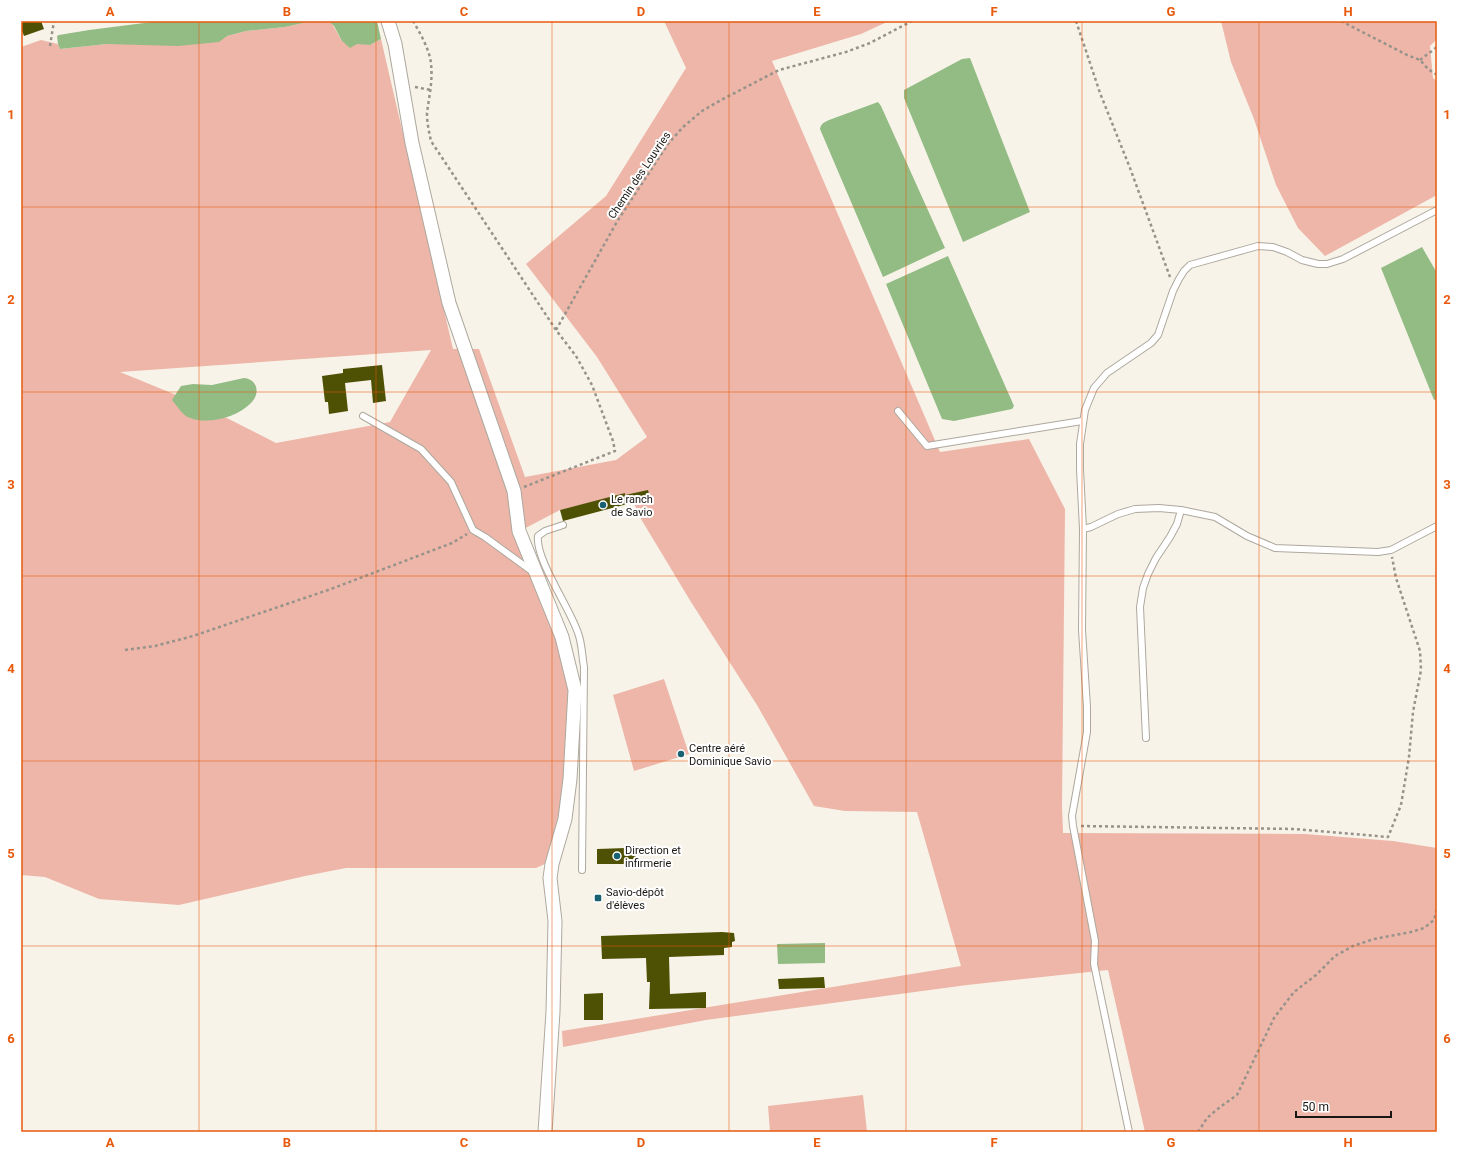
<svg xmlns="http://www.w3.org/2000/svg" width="1458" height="1153" font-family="Roboto,sans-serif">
<rect width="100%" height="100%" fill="#f8f3e9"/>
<!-- green -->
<g fill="#edb6a8" fill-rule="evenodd">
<path d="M312,21L331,22L342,41L370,45L381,39L453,349H479L525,477L616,460L647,437L597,357L526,264L606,196L686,68L664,21H889L861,34L772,61L940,452L1029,439L1065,509L1062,806L1063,833L1305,834L1393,841L1437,848V1132H1145L1108,970L967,985L706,1020L563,1047L562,1031L961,966L917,812L845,811L814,806L757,705L691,602L641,519L630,494L625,495V494L560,510L516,533L557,639L571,692L564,790L547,863L536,868H346L305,876L179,905L99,899L45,877L21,875V47L41,40L58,44L60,49L107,44L227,36L246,31L285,27ZM431,350L390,422L276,443L203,406L120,372Z"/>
<polygon points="1221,21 1437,21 1437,39 1430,46 1433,78 1437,81 1437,195 1325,256 1298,228 1276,185 1254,119 1231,62"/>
<polygon points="664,679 689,754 634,771 613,695"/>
<polygon points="863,1095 867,1132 770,1132 768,1106"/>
</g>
<!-- water -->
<g fill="#93bc84">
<polygon points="182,21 312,21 285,27 246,31 227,36 219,42 178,46 107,44 60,49 58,44 57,36 59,35 89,30 152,22"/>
<polygon points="329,21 377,21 381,39 370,45 357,44 350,48 342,41 334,26"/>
<polygon points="970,58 1030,212 963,242 904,98 904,90 962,59"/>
<path d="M878,102L881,106L945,248L883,277L820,129C821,123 825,122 829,120Z"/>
<polygon points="1422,247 1437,273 1437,399 1434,400 1381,268"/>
<polygon points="948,256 1014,406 1012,409 954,421 942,419 886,284"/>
<path d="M244,378C257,379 261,393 251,403C237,417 210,425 190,418C183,416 177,406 172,400L181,386L193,384L212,385Z"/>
<polygon points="825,943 825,963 778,964 777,944"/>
</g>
<!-- building -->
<g fill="#4e5003">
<polygon points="21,21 41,21 44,29 24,36 21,28"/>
<polygon points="382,365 386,401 373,403 371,380 345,383 348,411 329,414 328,402 325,402 322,376 343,373 343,369"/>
<polygon points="648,490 650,498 563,521 560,510 625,493 625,495"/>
<polygon points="626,848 626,850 636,850 636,861 626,861 626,864 597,864 597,849"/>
<polygon points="722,932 734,933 735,941 732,942 732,947 724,948 724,955 669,957 670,994 706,992 706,1008 649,1009 650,982 647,982 646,958 602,959 601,936"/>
<polygon points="824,977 825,988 779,989 778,979"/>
<polygon points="603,993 603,1020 584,1020 584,994"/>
</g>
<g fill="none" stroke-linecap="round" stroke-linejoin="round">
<!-- service casing -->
<g stroke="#ada89e" stroke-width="8">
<g id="service">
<polyline points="898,411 927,446 1082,421"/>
<polyline points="363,416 421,449 451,482 473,530 485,537 533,572"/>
<path d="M563,525L545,531L538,536C535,559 570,608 578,633C582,643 582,656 584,667L582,870"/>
<polyline points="1083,529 1091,527 1118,514 1135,509 1159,508 1181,510 1215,517 1247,536 1275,548 1378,552 1391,550 1437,526"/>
<polyline points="1146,738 1140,607 1143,588 1148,574 1156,558 1170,537 1177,524 1181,510"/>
<polyline points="1129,1132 1094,964 1095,941 1073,826 1072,816 1087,732 1087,707 1082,630 1083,529 1080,469 1080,444 1085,410 1094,388 1107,373 1151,343 1158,335 1173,291 1179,279 1184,271 1190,265 1258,246 1273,247 1287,252 1302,260 1318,264 1327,264 1343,259 1437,210"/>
</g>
</g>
<!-- minor casing -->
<g stroke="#ada89e" stroke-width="15">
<polyline id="minor" points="388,21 395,44 412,143 449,303 514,491 519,531 562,637 575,690 570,779 565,819 552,864 550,878 555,921 553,1012 545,1132"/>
</g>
<!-- path -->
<g stroke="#97938b" stroke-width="2.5" stroke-dasharray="3 3" stroke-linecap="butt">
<path d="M413,21C420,33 430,50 431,64C433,80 429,97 427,113C427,123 429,132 431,141L556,330L576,356L592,385L613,441L615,451L524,487"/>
<polyline points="1076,21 1100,93 1130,168 1170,277"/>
<polyline points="1341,21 1407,55 1420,60 1428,69 1437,75"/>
<polyline points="50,46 54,21"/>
<polyline points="1420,60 1437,47"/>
<polyline points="415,87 431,90"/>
<polyline points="556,330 618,220 668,144 683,127 702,111 721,100 779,70 846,52 870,43 912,21"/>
<polyline points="125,650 155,646 193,636 331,589 452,543 467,534"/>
<polyline points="1081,826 1294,829 1388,837 1401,805 1409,757 1413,712 1421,670 1420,651 1396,578 1392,557"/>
<polyline points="1198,1132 1207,1118 1220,1107 1237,1095 1274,1018 1294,992 1316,975 1335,956 1353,946 1374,939 1411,932 1424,928 1434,920 1437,909"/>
</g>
<!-- service -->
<use href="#service" stroke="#fff" stroke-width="6"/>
<!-- minor -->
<use href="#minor" stroke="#fff" stroke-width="13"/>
</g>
<!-- grid -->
<path fill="none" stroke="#e8590c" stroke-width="1" stroke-opacity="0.55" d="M199,21V1132M376,21V1132M552,21V1132M729,21V1132M906,21V1132M1082,21V1132M1259,21V1132M21,207H1437M21,392H1437M21,576H1437M21,761H1437M21,946H1437"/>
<!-- markers -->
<g fill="#186170" stroke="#fff" stroke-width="1.5">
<circle cx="603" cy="505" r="4"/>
<circle cx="681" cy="754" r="4"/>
<circle cx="617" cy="856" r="4"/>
<rect x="594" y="894" width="8" height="8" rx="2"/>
</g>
<g text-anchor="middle" stroke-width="4" stroke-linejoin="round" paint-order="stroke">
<!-- street labels -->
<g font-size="11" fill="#191713" stroke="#fff">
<text transform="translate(639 175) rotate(-56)" y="4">Chemin des Louvries</text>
</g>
<!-- poi labels -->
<g font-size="11" fill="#191713" stroke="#fff" text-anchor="start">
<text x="611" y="503">Le ranch<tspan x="611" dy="13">de Savio</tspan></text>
<text x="689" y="752">Centre aéré<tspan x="689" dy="13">Dominique Savio</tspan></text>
<text x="625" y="854">Direction et<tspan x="625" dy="13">infirmerie</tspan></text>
<text x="606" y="896">Savio-dépôt<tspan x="606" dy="13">d'élèves</tspan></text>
</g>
</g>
<!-- border -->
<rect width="1458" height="1153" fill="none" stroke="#ffffff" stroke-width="44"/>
<!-- scale -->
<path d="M1296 1111v6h95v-6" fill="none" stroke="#191713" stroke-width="2"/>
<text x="1302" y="1111" font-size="12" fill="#191713" stroke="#ffffff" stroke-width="3" paint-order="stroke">50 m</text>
<rect x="22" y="22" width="1414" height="1109" fill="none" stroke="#e8590c" stroke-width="1.5"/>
<g font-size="13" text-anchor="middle" font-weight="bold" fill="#e8590c">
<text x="110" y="16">A</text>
<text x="287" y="16">B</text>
<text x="464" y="16">C</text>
<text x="641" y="16">D</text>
<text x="817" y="16">E</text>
<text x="994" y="16">F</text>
<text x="1171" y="16">G</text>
<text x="1348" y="16">H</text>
<text x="11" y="119">1</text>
<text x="1447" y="119">1</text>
<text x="11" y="304">2</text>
<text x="1447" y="304">2</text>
<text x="11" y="489">3</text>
<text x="1447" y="489">3</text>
<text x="11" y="673">4</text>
<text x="1447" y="673">4</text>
<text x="11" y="858">5</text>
<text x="1447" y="858">5</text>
<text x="11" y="1043">6</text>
<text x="1447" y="1043">6</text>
<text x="110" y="1147">A</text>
<text x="287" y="1147">B</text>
<text x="464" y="1147">C</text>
<text x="641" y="1147">D</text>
<text x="817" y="1147">E</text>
<text x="994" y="1147">F</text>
<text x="1171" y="1147">G</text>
<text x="1348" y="1147">H</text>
</g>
</svg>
